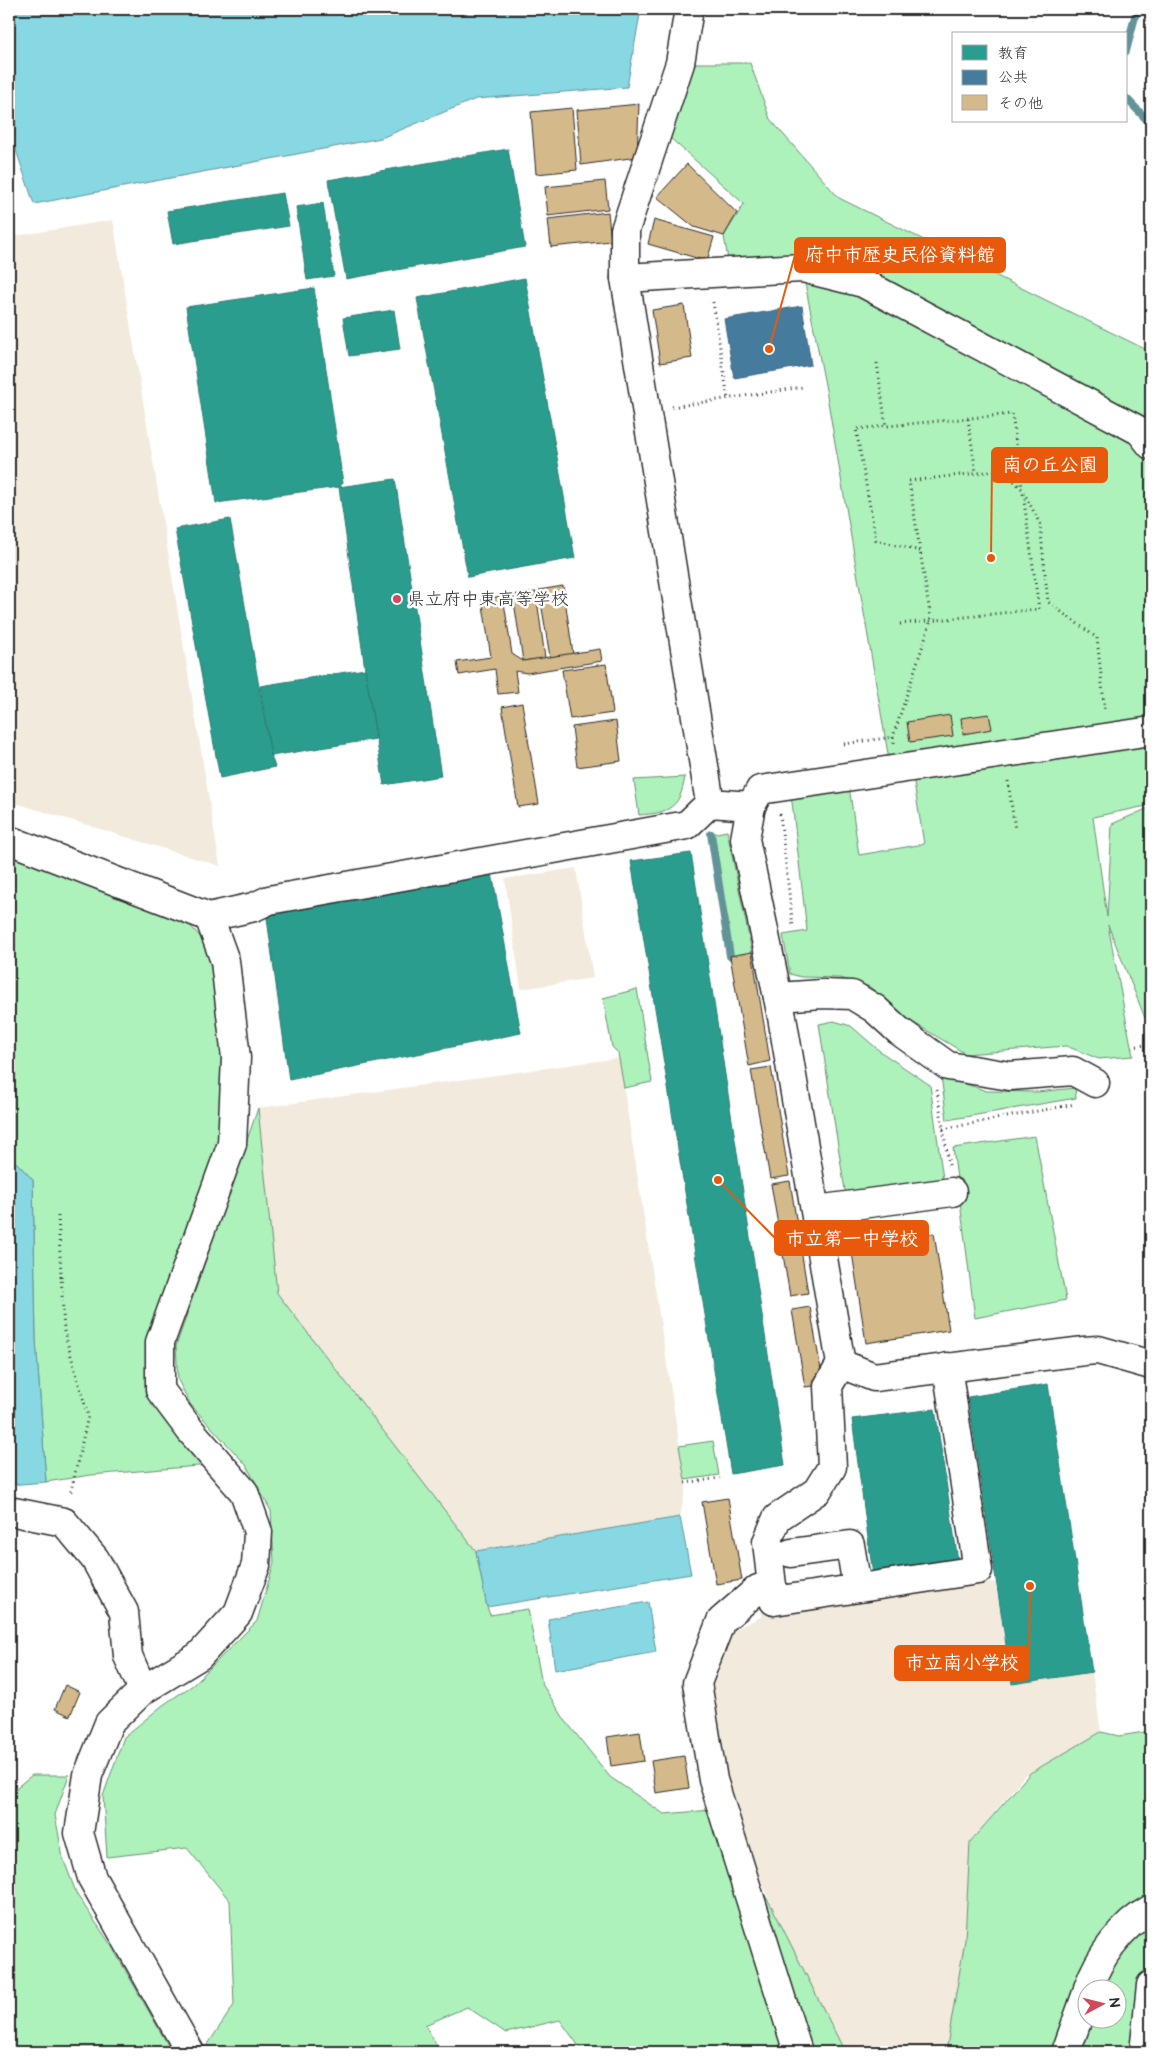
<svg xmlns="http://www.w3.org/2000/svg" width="1160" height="2061" font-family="'Architects Daughter','Klee One',sans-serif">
<rect width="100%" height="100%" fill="#fff"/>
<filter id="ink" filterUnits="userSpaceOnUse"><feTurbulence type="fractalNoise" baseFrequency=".02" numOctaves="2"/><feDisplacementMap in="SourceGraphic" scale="10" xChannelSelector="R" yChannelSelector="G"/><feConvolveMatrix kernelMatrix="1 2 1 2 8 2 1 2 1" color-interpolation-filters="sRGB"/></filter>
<g filter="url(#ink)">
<!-- built -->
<g fill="#f2eadc">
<polygon points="113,220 220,866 9,801 9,237"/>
<polygon points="576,868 593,978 521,989 505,879"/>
<polygon points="619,1058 685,1480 686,1487 680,1517 476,1551 277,1293 258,1108"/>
<polygon points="995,1582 1012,1684 1092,1672 1101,1732 1025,1775 970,1842 965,1940 946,2052 844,2052 772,1907 724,1786 710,1694 727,1633 761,1617 763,1605 772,1611"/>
</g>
<!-- green -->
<g fill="#adf1bb" stroke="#6c8e73" fill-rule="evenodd">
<polygon points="680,63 750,63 770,119 839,198 1151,352 1151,723 889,760 826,390 802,268 730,272 724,236 744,204 659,128"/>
<polygon points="1151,742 1151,805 1093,817 1107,917 1112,824 1151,807 1151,1019 1145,1018 1108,925 1133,1056 1099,1059 1066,1046 966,1054 906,1018 870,987 840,978 801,977 790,974 783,935 807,931 792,802 785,796 849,786 859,855 924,844 913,777"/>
<path d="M685,777C680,808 669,813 639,815L634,780Z"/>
<polygon points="727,831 752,952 730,956 711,834"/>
<polygon points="9,852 170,902 202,939 216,968 225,1057 224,1137 146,1345 149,1397 211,1465 91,1475 46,1482 36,1340 33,1180 9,1155"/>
<polygon points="637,989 652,1082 624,1088 618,1053 612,1047 603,998"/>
<polygon points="834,1021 851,1026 881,1052 930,1085 943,1179 846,1197 819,1024"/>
<polygon points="941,1076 987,1091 1037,1092 1075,1088 1076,1098 947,1120"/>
<polygon points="258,1108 277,1293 476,1551 487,1607 490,1615 528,1609 542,1684 565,1720 610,1777 664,1814 712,1810 722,1822 772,1907 845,2052 583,2052 560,2020 506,2033 467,2007 425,2025 441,2052 398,2052 397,2045 389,2052 205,2052 204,2050 234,2005 230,1901 187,1848 107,1857 103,1796 124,1737 163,1705 193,1685 257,1621 274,1563 271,1511 246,1465 190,1404 178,1380 176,1346"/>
<polygon points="1035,1136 1066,1300 975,1318 953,1148"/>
<polygon points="713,1441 719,1475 685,1480 679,1446"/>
<path d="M1151,1731V2052H946L965,1940L970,1842L1030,1773L1101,1732L1119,1736ZM1088,1988H1118V2018H1088Z"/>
<polygon points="32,1775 69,1775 55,1815 63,1858 77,1895 111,1945 172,2052 9,2052 9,1797 11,1792"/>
</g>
<!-- water -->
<g fill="#87d8e3" stroke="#629399">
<polygon points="22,9 641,9 627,87 476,99 381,138 34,204 9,129 9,14"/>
<polygon points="9,1155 33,1180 36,1340 46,1482 9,1485"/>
<polygon points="680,1517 691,1574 487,1607 476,1551"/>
<polygon points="648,1602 656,1652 555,1670 548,1619"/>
</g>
<!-- schools -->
<g fill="#2a9d8f" stroke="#2a7b71">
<polygon points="508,149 525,247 346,279 328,180"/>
<polygon points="283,193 289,226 173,244 167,211"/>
<polygon points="323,203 334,276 307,280 296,207"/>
<polygon points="525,278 575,558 468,577 417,298"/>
<polygon points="314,288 343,483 339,487 216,503 186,307"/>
<polygon points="394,310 400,349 349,356 343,318"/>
<polygon points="395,479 441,776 384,785 365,669 339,487"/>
<polygon points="230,519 271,756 275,767 220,778 175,529"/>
<polygon points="365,669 376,739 271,756 260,686"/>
<polygon points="691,853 785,1465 731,1474 631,861"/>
<polygon points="492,873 521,1033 289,1080 266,911"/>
<polygon points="1048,1384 1092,1672 1012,1684 968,1397"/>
<polygon points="935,1409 958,1561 873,1575 852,1419"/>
</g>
<!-- public -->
<polygon fill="#457b9d" stroke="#3d637b" points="802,306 811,365 734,378 724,319"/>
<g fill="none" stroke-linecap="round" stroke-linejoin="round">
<!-- stream -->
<g stroke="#629399" stroke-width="8">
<polyline points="1126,51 1137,9"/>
<polyline points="1126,98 1151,124"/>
<polyline points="711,834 730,956"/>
</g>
</g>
<!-- building -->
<g fill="#d4b98a" stroke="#2b2b2b">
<polygon points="639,104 637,157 581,165 577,110"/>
<polygon points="572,108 577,170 536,174 531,112"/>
<polygon points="687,164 737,213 724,236 694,227 657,197"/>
<polygon points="605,181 608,209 548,216 545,187"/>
<polygon points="608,212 611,241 551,247 548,219"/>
<polygon points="654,220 714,237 707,261 648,244"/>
<polygon points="684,305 692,358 660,363 652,310"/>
<polygon points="563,586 573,654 550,657 539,590"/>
<polygon points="536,592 545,658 523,661 513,595"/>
<polygon points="503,596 512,654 523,661 600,649 602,661 527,673 515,671 518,692 498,694 495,669 459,675 457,662 491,657 482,599"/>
<polygon points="606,664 613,713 570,719 562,670"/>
<polygon points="522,703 539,804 518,807 502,707"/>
<polygon points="989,714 992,729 963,734 961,718"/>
<polygon points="950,715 953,736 910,742 907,722"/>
<polygon points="616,721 621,761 577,767 572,727"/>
<polygon points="752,952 770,1061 749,1066 730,956"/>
<polygon points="771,1067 789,1176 770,1179 751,1070"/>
<polygon points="790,1181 808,1293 790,1296 771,1184"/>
<polygon points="934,1233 949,1330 866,1343 851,1246"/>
<polygon points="810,1307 821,1370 821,1385 805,1387 792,1310"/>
<polygon points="728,1498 742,1580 716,1584 702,1502"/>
<polygon points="65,1685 80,1692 70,1716 55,1709"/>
<polygon points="640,1732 644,1761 611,1766 607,1737"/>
<polygon points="684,1756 689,1788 656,1793 651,1761"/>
</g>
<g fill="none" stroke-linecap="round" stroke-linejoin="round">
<!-- minor casing -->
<g stroke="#2b2b2b" stroke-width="31">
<g id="minor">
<polyline points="689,9 680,63 625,230 625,278 710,803 751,806 745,839 782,1017 841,1364 874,1377 1084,1351 1098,1350 1151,1365"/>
<polyline points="625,278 802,268 863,283 1140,431 1151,445"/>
<polyline points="751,806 760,790 1151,731"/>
<polyline points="9,840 209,917 254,907 269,900 687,825 710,803"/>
<polyline points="778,997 822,994 852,995 875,1009 899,1031 948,1066 1010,1076 1073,1071 1095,1083"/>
<polyline points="816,1210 952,1192"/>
<polyline points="9,1511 64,1522 95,1559 124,1612 128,1656 143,1690"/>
<polyline points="791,1553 850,1545 857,1587"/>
<polyline points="772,1586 774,1601 978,1570 947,1367"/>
<path d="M1088,1988C1099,1957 1122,1925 1151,1909"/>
<polyline points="190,2052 92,1878 79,1833 88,1775 109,1723 143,1690 199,1656 238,1613 256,1565 258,1532 244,1492 190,1430 160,1390 160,1342 232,1144 236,1058 225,961 209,917"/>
<polyline points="798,2052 713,1780 697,1683 721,1621 758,1589 772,1586 767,1542 777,1518 817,1491 832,1467 828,1386 841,1364"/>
<polyline points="1066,2052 1088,1990"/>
<polyline points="1144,2052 1151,1985"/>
</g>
</g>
<!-- path -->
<g stroke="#2b2b2b" stroke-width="3" stroke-dasharray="1 4" stroke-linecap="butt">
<polyline points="713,302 728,399"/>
<polyline points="877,363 886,427"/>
<polyline points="672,407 803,387"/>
<polyline points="968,419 976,473"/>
<polyline points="920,551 876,540 856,429 1012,414 1022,488"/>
<polyline points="900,624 1039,609 1023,494"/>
<polyline points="894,743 893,737 931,620 909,481 1003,470 1022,489 1040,524 1048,602 1097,638 1105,712"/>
<polyline points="844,744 893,737"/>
<polyline points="1008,781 1015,829"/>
<polyline points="780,814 793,927"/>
<polyline points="1132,1047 1151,1044"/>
<polyline points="937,1090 949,1165"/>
<polyline points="943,1129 1075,1104"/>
<polyline points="58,1216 64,1331 88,1416 70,1495"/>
<polyline points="685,1483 720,1478"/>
</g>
<!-- minor -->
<use href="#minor" stroke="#fff" stroke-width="28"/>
</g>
</g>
<!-- markers -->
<circle fill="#d1495b" stroke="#fff" stroke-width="2" cx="397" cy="599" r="5"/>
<g text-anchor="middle" stroke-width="5" stroke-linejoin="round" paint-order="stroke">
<!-- poi labels -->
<g font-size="18" fill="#2b2b2b" stroke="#fff" text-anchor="start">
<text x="407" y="605">県立府中東高等学校</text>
</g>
</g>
<!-- callouts -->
<path fill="none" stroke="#e8590c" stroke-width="2" d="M769 349L795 255M991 558L992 465M718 1180L775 1238M1030 1586L1029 1663"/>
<g fill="#e8590c" stroke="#fff" stroke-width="2">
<circle cx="769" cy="349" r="5"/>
<circle cx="991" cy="558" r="5"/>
<circle cx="718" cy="1180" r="5"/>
<circle cx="1030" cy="1586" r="5"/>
</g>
<g fill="#e8590c" stroke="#e8590c" stroke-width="2">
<rect x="795" y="238" width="210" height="34" rx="5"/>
<rect x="992" y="448" width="115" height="34" rx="5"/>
<rect x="775" y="1221" width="153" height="34" rx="5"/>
<rect x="895" y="1646" width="134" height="34" rx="5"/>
</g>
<g font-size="19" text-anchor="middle" font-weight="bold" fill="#fff">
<text x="900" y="261">府中市歴史民俗資料館</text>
<text x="1050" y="471">南の丘公園</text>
<text x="852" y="1245">市立第一中学校</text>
<text x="962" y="1669">市立南小学校</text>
</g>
<!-- margin -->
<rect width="1160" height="2061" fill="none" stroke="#fff" stroke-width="30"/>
<rect x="15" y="15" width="1130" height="2031" fill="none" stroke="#2b2b2b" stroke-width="2" filter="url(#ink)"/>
<!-- legend -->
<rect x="952" y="32" width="175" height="90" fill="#ffffff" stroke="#aaaaaa"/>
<rect x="962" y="45" width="25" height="15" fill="#2a9d8f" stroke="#aaaaaa"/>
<text x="998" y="58" font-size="15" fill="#2b2b2b">教育</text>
<rect x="962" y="70" width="25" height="15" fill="#457b9d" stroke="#aaaaaa"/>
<text x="998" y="82" font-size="15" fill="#2b2b2b">公共</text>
<rect x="962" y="95" width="25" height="15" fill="#d4b98a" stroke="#aaaaaa"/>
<text x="998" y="108" font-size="15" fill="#2b2b2b">その他</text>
<!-- north arrow -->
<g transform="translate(1102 2004) rotate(83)"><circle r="24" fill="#ffffff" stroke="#aaaaaa"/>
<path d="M0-4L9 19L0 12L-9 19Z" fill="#d1495b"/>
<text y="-8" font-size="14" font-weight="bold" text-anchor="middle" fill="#2b2b2b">N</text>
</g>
</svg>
